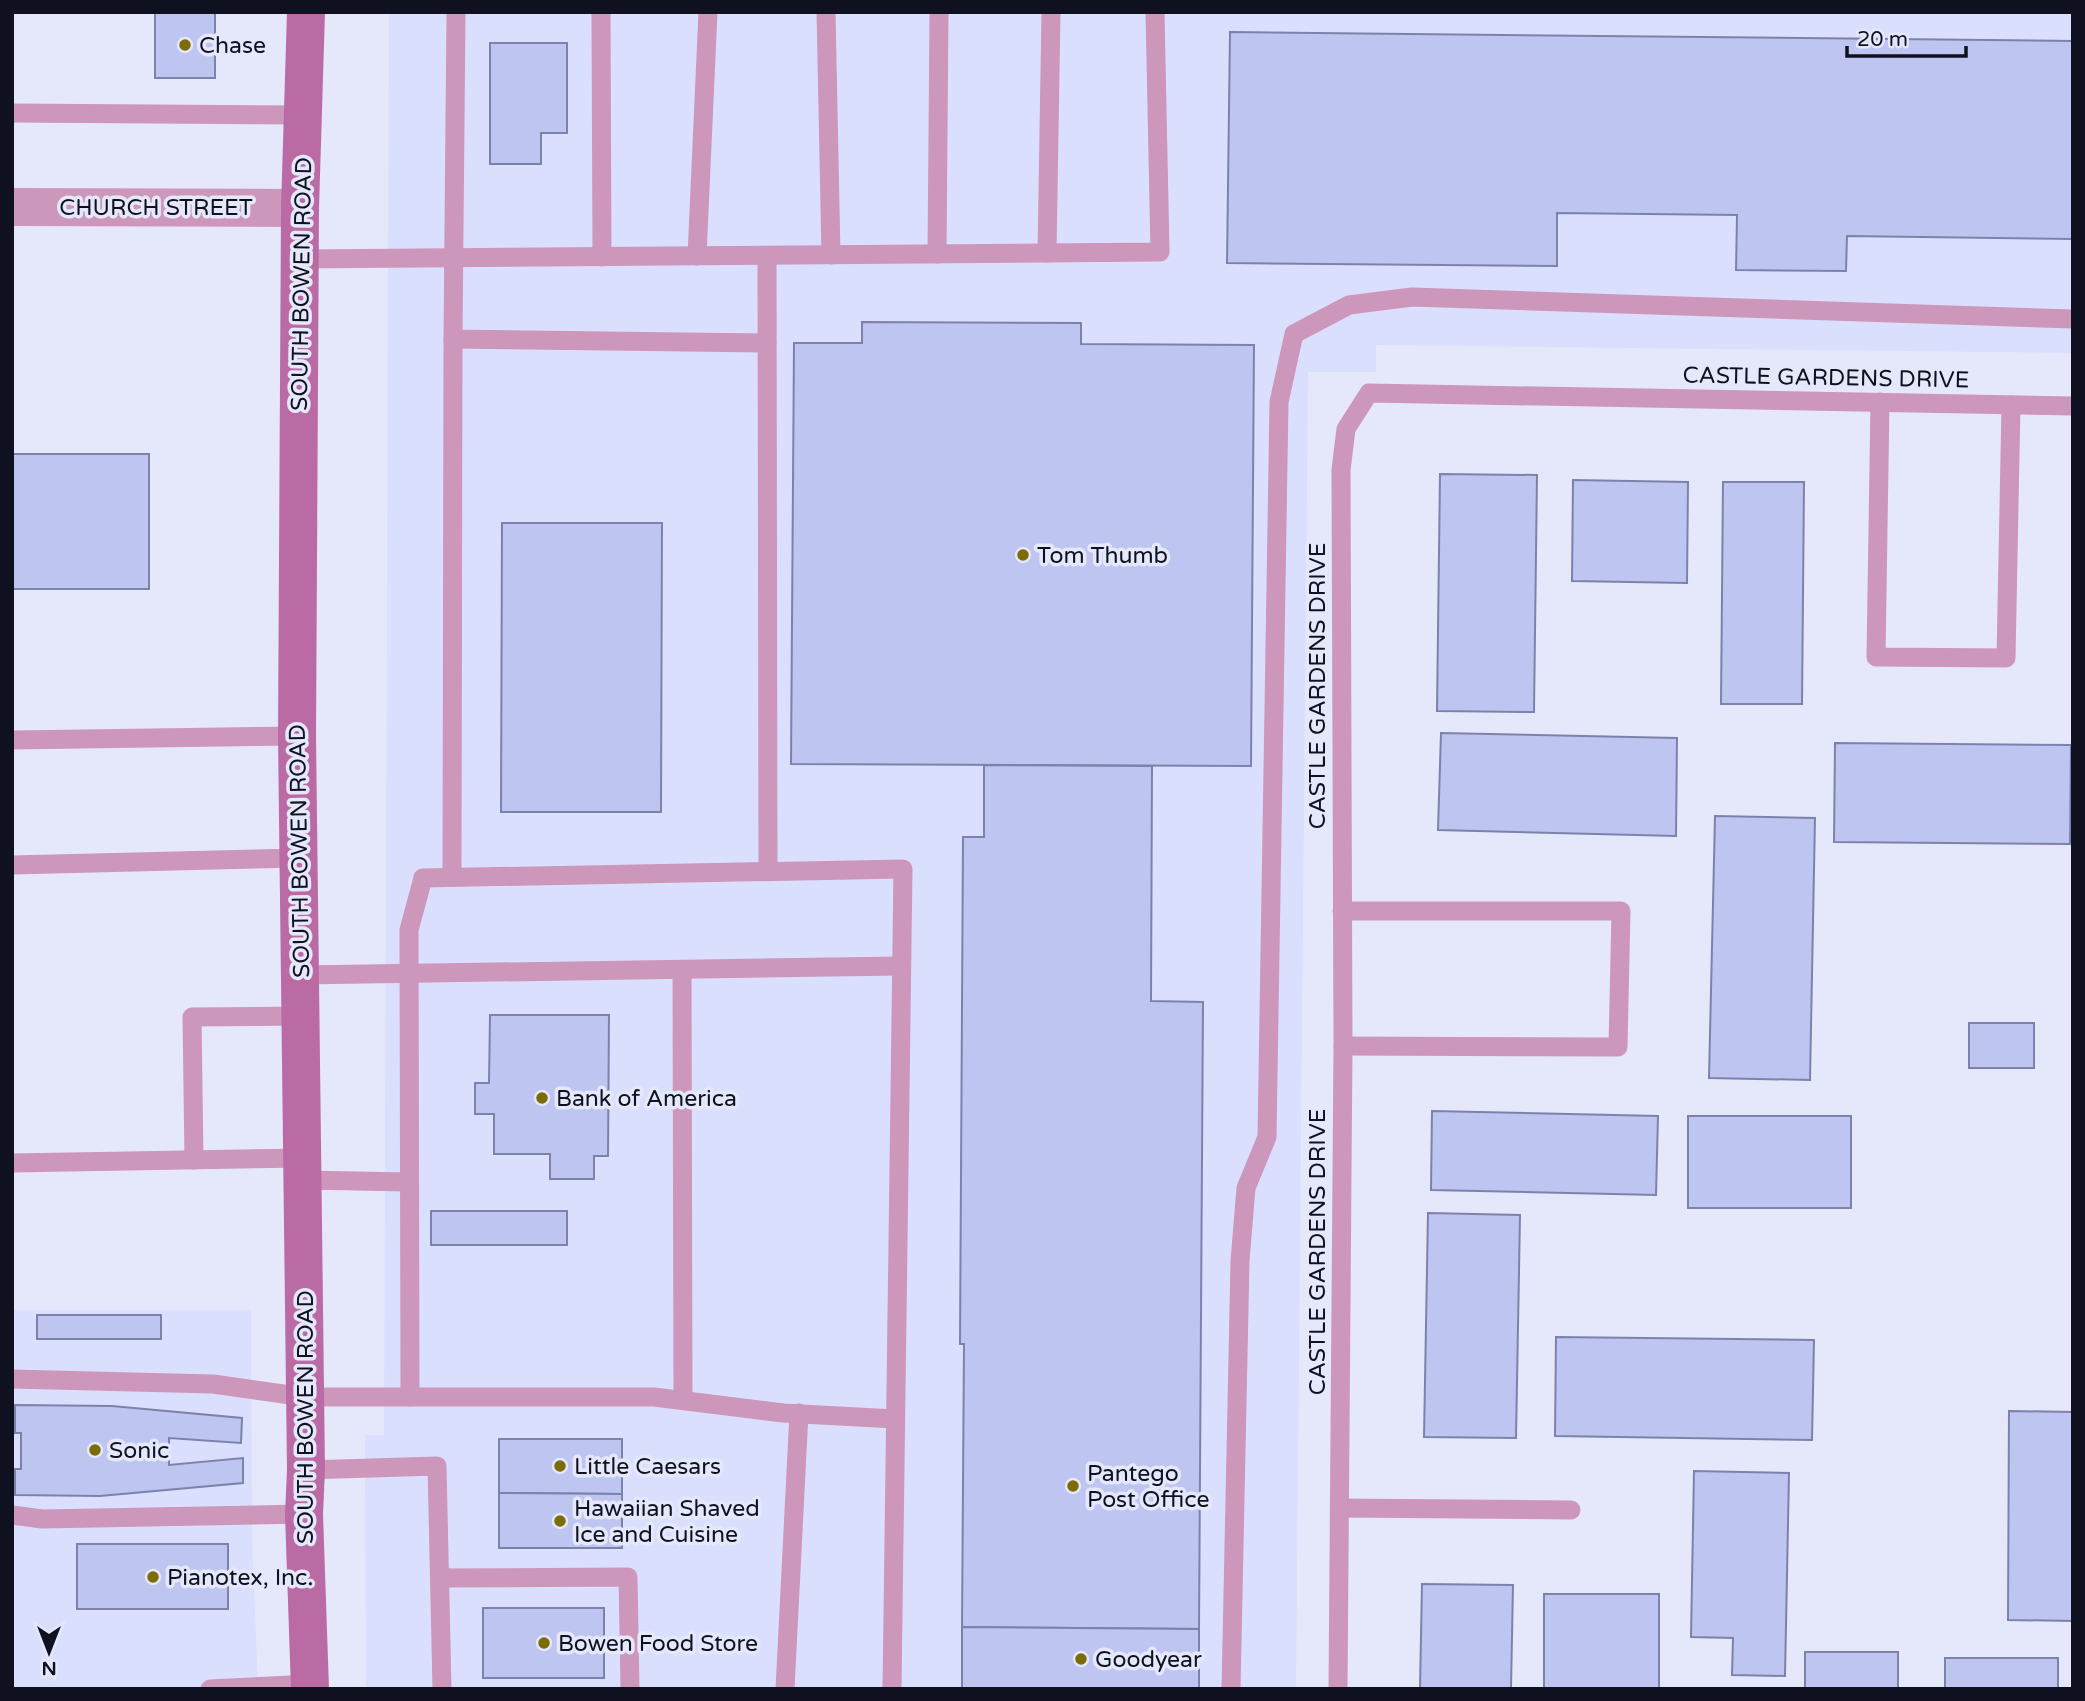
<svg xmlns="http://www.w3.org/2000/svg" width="2085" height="1701" font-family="'Varela Round',sans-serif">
<rect width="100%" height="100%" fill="#e5e8fa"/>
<!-- built -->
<g fill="#dadffe">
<polygon points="389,12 2073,12 2073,353 1376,345 1376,372 1308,372 1296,1689 366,1689 365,1435 384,1435"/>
<polygon points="12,1310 251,1310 252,1536 258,1689 12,1689"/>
</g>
<!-- building -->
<g fill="#bec5f1" stroke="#7d82ab" stroke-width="2">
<rect x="155" y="12" width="60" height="66"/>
<polygon points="1230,32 2073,41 2073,239 1847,236 1846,271 1736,270 1737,215 1557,213 1557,266 1227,263"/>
<polygon points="490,43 567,43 567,133 541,133 541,164 490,164"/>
<polygon points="862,322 1081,323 1081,344 1254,345 1251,766 791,764 794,343 862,343"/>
<rect x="12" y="454" width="137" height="135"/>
<polygon points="1440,474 1537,475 1534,712 1437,711"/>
<polygon points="1573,480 1688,482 1687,583 1572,581"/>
<polygon points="1723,482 1804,482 1802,704 1721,704"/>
<polygon points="502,523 662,523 661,812 501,812"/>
<polygon points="1441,733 1677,738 1676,836 1438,830"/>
<polygon points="1835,743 2071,745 2070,844 1834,842"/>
<polygon points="984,765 1152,766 1151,1001 1203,1002 1199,1629 962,1627 964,1344 960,1344 963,837 984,837"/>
<polygon points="1715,816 1815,818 1810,1080 1709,1078"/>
<polygon points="490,1015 609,1015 608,1156 594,1156 594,1179 550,1179 550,1154 494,1154 494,1114 475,1114 475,1083 489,1083"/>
<rect x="1969" y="1023" width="65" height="45"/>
<polygon points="1432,1111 1658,1116 1656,1195 1431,1190"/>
<rect x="1688" y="1116" width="163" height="92"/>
<rect x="431" y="1211" width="136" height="34"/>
<polygon points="1428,1213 1520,1215 1516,1438 1424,1437"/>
<rect x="37" y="1315" width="124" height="24"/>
<polygon points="1556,1337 1814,1340 1812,1440 1555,1436"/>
<polygon points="15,1405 112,1406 242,1418 241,1443 169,1438 169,1465 243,1458 243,1483 100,1496 15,1495 15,1469 21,1469 21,1433 15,1433"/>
<polygon points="2009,1411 2073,1412 2073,1621 2008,1620"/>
<polygon points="499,1439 622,1439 622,1494 499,1493"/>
<polygon points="1694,1471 1789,1473 1785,1676 1732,1675 1733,1638 1691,1637"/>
<polygon points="499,1493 622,1494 622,1548 499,1548"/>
<rect x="77" y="1544" width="151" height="65"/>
<polygon points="1422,1584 1513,1585 1511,1689 1420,1689"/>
<rect x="1544" y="1594" width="115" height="95"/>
<rect x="483" y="1608" width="121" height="70"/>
<polygon points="962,1627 1199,1629 1199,1689 962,1689"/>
<rect x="1805" y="1652" width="93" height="37"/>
<rect x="1945" y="1658" width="113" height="31"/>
</g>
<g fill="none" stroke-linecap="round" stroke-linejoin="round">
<!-- service -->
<g stroke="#cd96bb" stroke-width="19">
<polyline points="456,12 453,339 767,343"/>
<polyline points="601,12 602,257"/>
<polyline points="826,12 831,255"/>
<polyline points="12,113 303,115"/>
<polyline points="1047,253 1051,12"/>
<polyline points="937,254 939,12"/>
<polyline points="697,256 708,12"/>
<polyline points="767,256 768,871"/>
<polyline points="301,259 1160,252 1155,12"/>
<polyline points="1880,402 1876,657 2006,658 2011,405"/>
<polyline points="12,740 297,736"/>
<polyline points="12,865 299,858"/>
<polyline points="452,877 453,339"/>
<polyline points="1342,911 1621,911 1618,1047 1343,1046"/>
<polyline points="682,971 683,1400"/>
<polyline points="301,975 901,966"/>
<polyline points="194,1160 192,1017 301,1016"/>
<polyline points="12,1163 303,1158"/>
<polyline points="303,1180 409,1182"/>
<polyline points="12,1379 213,1384 305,1397 410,1397 409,930 423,878 903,869 892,1689"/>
<polyline points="410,1397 654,1397 783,1413 895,1419"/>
<polyline points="306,1470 437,1466 442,1689"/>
<polyline points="1340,1508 1571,1510"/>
<polyline points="12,1515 42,1519 304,1514"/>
<polyline points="440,1578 628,1577 630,1689"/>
<polyline points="210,1689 310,1684"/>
<polyline points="785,1689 799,1413"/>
<polyline points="1231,1689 1240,1261 1246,1188 1267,1137 1279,402 1294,334 1349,305 1412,297 2073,319"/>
<polyline points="1338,1689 1343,1046 1341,470 1346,429 1369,393 2073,406"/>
</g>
<!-- minor -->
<polyline stroke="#cd96bb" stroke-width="38" points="12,207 300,208"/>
<!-- secondary -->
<polyline stroke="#bb6ba4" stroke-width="38" points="306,12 300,208 297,736 306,1470 304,1514 310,1689"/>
</g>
<!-- markers -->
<g fill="#7c6c06" stroke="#e5e8fa" stroke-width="2.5">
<circle cx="185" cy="45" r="7"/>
<circle cx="1023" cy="555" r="7"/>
<circle cx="542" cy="1098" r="7"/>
<circle cx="95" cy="1450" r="7"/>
<circle cx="560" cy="1466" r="7"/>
<circle cx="1073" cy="1486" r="7"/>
<circle cx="560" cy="1521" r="7"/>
<circle cx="153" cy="1577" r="7"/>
<circle cx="544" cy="1643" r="7"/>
<circle cx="1081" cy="1659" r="7"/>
</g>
<g text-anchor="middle" stroke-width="7" stroke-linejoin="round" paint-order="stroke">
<!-- poi labels -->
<g font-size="23" fill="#0f1120" stroke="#e5e8fa" text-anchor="start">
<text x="199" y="53">Chase</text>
<text x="1037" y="563">Tom Thumb</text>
<text x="556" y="1106">Bank of America</text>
<text x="109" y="1458">Sonic</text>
<text x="574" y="1474">Little Caesars</text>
<text x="1087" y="1481">Pantego<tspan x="1087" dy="26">Post Office</tspan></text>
<text x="574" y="1516">Hawaiian Shaved<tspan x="574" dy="26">Ice and Cuisine</tspan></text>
<text x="167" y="1585">Pianotex, Inc.</text>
<text x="558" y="1651">Bowen Food Store</text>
<text x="1095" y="1667">Goodyear</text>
</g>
<!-- street labels -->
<g font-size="23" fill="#0f1120" stroke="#e5e8fa">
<text x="156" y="215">CHURCH STREET</text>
<text transform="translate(301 284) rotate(-89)" y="8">SOUTH BOWEN ROAD</text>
<text transform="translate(1826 377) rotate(1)" y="8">CASTLE GARDENS DRIVE</text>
<text transform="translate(1317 686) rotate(-90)" y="8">CASTLE GARDENS DRIVE</text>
<text transform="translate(299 851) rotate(-91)" y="8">SOUTH BOWEN ROAD</text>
<text transform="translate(1317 1252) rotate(-90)" y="8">CASTLE GARDENS DRIVE</text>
<text transform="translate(305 1417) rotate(-90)" y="8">SOUTH BOWEN ROAD</text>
</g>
</g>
<!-- border -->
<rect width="2085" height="1701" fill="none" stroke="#0f1120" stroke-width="28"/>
<!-- north arrow -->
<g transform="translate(49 1652) rotate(180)" stroke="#e5e8fa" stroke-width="5" paint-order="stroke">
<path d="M0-5L12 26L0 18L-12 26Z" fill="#0f1120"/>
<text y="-10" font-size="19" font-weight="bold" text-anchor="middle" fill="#0f1120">N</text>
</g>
<!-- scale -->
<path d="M1847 46v10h119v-10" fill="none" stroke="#0f1120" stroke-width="3.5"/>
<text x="1857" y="46" font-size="21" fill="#0f1120" stroke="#e5e8fa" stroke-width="5" paint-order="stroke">20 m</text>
</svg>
